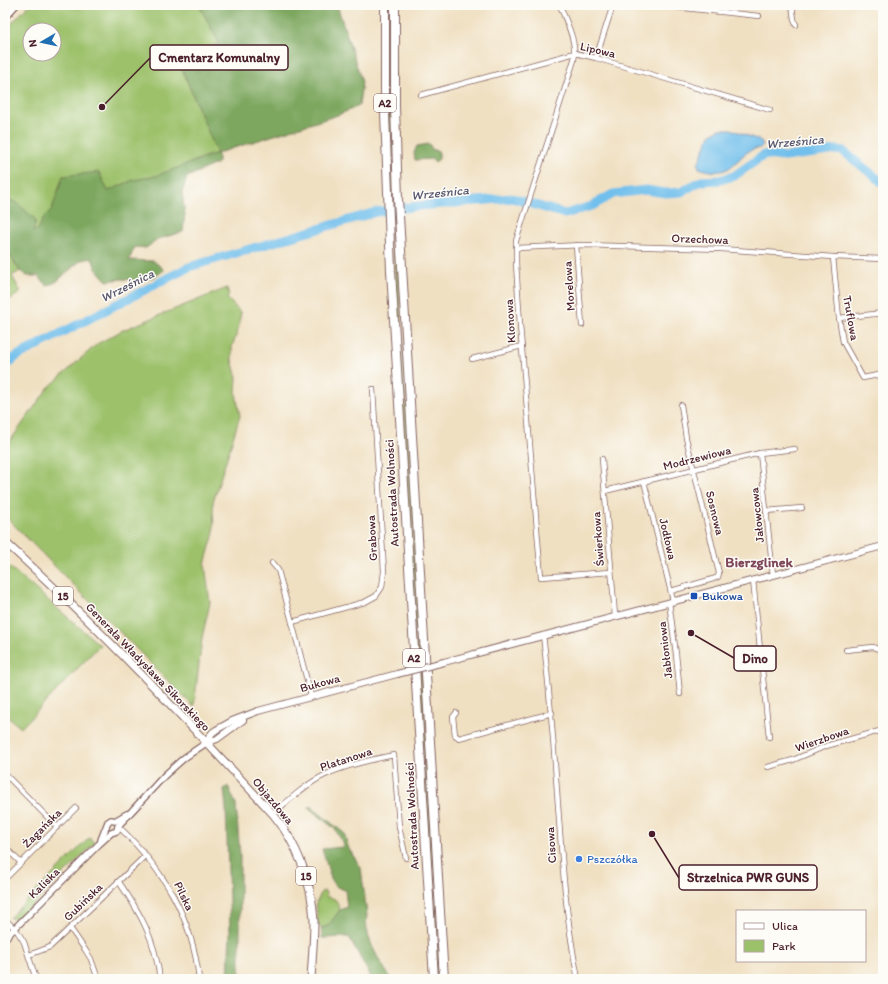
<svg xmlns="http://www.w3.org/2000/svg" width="888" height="984" font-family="Itim,sans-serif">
<rect width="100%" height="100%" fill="#fdfcf7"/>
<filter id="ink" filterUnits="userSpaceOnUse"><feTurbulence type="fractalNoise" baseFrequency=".025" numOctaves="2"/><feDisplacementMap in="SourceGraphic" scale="8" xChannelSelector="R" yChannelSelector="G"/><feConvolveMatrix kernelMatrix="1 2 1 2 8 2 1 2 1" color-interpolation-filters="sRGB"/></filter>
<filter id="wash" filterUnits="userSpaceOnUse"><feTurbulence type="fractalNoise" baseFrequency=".012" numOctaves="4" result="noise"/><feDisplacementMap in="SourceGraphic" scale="16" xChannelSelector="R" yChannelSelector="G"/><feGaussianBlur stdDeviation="0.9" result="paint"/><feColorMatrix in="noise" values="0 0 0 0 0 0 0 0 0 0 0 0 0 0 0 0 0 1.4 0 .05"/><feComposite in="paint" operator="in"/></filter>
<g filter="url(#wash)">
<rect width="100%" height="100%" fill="#f0e0c2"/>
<!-- green -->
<g fill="#9cc16b" stroke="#73704b" fill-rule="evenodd">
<path d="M29,5H199L219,43L179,62L218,153L201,158L8,253L20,271L12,276L21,292L5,303V30ZM30,30H54V54H30Z"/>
<polygon points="388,5 393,5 395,199 391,199 388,132"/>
<polygon points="395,219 422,664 417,665 392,220"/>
<polygon points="227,288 229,295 227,298 241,313 237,334 232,346 232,360 237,378 236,393 240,416 213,502 214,533 205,564 210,603 202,638 194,707 5,516 5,448 48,388 97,344 123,330"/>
<polygon points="5,563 100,645 21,728 5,715"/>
<polygon points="422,671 441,979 437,979 418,673"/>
<polygon points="89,838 95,843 19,919 10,918 10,917"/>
<path d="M325,891L327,897C337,898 337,901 340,910L328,926L321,928L318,925L316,902L318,900L321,892Z"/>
</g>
<!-- forest -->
<g fill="#7da75f" stroke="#646345">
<polygon points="199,5 337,5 362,82 359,106 338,115 218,153 218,163 187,177 182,193 185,214 183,232 158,239 146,248 135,247 129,260 154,261 164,270 156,276 140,281 122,279 107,281 96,269 92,258 81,260 56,282 47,286 38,276 27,276 20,271 5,248 5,198 17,203 36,220 33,232 38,229 44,217 52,209 63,176 99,172 108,191 133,180 155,176 217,153 179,62 219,43"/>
<polygon points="429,144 432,149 439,152 439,159 435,162 432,159 415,160 414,153 417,146"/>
<polygon points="228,786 236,804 240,855 240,979 228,979 230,932 226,809 224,789"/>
<path d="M310,806L344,833L349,849L361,868L367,915C363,937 380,961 391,979H372L349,937L322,938L321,928L328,926L340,910L347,907L345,890L337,887L332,882L322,849L343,847L344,845L335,829L309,808Z"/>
</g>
<!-- water -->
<path fill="#71bfec" stroke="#5e6f8c" d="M719,129H731L761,141L763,145L760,148C734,150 738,182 699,168L698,164L710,135Z"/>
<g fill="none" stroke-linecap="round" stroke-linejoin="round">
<!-- river -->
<polyline stroke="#71bfec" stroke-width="9" points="5,367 17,356 189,267 376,212 418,206 512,198 565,214 592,206 613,194 646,190 665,193 681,192 701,181 720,180 734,176 764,155 785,157 837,150 843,151 883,183"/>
</g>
</g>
<g filter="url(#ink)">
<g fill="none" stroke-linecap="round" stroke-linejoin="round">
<!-- minor casing -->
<g stroke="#846360" stroke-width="6">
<g id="minor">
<path d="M560,5C566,22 577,41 574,60L516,241V263L520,325L541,577L611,572"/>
<polyline points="792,5 794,19 796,25"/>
<polyline points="666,6 759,16"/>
<polyline points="596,58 613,5"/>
<polyline points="421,95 575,53 596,58 770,110"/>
<polyline points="576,245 582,325"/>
<polyline points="516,248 583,245 721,249 833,257 883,259"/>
<polyline points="833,257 839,318 843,342 863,378 883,374"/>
<polyline points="839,318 883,313"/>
<polyline points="472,359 522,346"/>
<polyline points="760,453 773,575"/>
<polyline points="602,459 615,616"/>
<polyline points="644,481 673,601"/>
<polyline points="605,491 760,453 795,449"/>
<polyline points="766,511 802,508"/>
<polyline points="272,563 278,570 292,622"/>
<polyline points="753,580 769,737"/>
<polyline points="671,591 713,579 718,577 719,573 686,438 681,405"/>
<polyline points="669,602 676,654 680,694"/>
<path d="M543,635C550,692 554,748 558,805C562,862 566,918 577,974"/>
<polyline points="846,650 873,647 883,651"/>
<polyline points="311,696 292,622 365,602 376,596 382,587 384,571 373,389"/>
<polyline points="456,713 453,717 455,735 459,738 552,713"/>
<polyline points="768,767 793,760 826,746 883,730"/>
<polyline points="5,774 57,827"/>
<path d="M273,814C289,800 306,784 325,775C343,766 374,759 394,755L399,827L406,858"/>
<path d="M118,826C163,869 192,916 199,979"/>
<polyline points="5,847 21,863"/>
<polyline points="5,879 76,808"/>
<path d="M119,882C141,914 155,939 160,979"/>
<polyline points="5,919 17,931 24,942 36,979"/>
<polyline points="70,928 86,951 91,959 98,979"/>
<polyline points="29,955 50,947 146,855"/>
</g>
</g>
<!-- tertiary casing -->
<g stroke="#846360" stroke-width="8">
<g id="tertiary">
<polyline points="5,17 16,5"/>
<polyline points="101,840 108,822 111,820 115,821 127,814"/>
<polyline points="5,938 99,844 111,833 117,831 118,826 165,775 184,758 206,743"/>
</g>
</g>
<!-- secondary casing -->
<g stroke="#846360" stroke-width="8">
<g id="secondary">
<polyline points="444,662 883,546"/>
<polyline points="206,743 212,733 216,730 232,721 258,711 397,674"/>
<polyline points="206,743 217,739 243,720"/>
</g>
</g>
<!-- primary casing -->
<g stroke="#846360" stroke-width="9">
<path id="primary" d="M5,542C99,627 186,720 273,814C297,843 312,882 314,921C314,940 312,960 311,979"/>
</g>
<!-- motorway casing -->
<g stroke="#846360" stroke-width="10">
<g id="motorway">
<polyline points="385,5 385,113 391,271 434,979"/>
<polyline points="395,5 395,107 398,199 444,979"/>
</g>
</g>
<!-- minor -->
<use href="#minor" stroke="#fff" stroke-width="4.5"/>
<!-- tertiary -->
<use href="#tertiary" stroke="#fff" stroke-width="5.5"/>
<!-- secondary -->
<use href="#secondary" stroke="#fff" stroke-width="6"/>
<!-- primary -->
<use href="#primary" stroke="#fff" stroke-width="7"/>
<!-- motorway -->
<use href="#motorway" stroke="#fff" stroke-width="8"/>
<!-- secondary-bridge casing -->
<g stroke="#846360" stroke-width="8" stroke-linecap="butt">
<polyline id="secondary-bridge" points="397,674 444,662"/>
</g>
<!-- secondary-bridge -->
<use href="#secondary-bridge" stroke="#fff" stroke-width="6"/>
</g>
</g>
<!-- markers -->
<rect fill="#1a4fb4" stroke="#fdfcf7" stroke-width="1.5" x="690" y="592" width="8" height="8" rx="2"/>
<circle fill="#3f7fe0" stroke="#fdfcf7" stroke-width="1.5" cx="579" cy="859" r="4"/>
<g text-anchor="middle" stroke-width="3" stroke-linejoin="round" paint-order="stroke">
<!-- shield labels -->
<g fill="#fdfcf7" stroke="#806168" stroke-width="1">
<rect x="374" y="94" width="22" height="18" rx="3"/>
<rect x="53" y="587" width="20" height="18" rx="3"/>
<rect x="403" y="649" width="22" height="18" rx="3"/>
<rect x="296" y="867" width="20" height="18" rx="3"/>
</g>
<g font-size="11" font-weight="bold" fill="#4a1f2b">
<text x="385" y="107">A2</text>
<text x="63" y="600">15</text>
<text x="414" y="662">A2</text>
<text x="306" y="880">15</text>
</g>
<!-- street labels -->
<g font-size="12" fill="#4a1f2b" stroke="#fdfcf7">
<text transform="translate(598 50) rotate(13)" y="4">Lipowa</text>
<text transform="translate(700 239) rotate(2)" y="4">Orzechowa</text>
<text transform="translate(569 286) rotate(-94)" y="4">Morelowa</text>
<text transform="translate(851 318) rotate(80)" y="4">Truflowa</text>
<text transform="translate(510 321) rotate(-94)" y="4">Klonowa</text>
<text transform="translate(697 458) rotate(-14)" y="4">Modrzewiowa</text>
<text transform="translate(392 493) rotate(-93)" y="4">Autostrada Wolności</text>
<text transform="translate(715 513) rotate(76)" y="4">Sosnowa</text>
<text transform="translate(757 515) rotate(-96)" y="4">Jałowcowa</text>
<text transform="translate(372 538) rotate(-93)" y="4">Grabowa</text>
<text transform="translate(598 539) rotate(-94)" y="4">Świerkowa</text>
<text transform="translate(668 539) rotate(77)" y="4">Jodłowa</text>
<text transform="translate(665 650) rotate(-97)" y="4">Jabłoniowa</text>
<text transform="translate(148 667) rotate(46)" y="4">Generała Władysława Sikorskiego</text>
<text transform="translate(320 683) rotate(-15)" y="4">Bukowa</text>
<text transform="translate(822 739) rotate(-19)" y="4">Wierzbowa</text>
<text transform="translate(346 759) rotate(-18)" y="4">Platanowa</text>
<text transform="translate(273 801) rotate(50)" y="4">Objazdowa</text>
<text transform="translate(412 816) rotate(-93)" y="4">Autostrada Wolności</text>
<text transform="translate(42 828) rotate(-45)" y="4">Żagańska</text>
<text transform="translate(551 845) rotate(-94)" y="4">Cisowa</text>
<text transform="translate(44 883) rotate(-45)" y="4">Kaliska</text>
<text transform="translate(184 896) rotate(64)" y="4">Pilska</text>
<text transform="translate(83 902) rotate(-44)" y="4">Gubińska</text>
</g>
<!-- transit labels -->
<g font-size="12" fill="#164399" stroke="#fdfcf7" text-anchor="start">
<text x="702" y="600">Bukowa</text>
</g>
<!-- shop labels -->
<g font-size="12" fill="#366cbe" stroke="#fdfcf7" text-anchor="start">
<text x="587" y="863">Pszczółka</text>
</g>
<!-- water labels -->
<g font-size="13" font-style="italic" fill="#58576f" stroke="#fdfcf7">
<text transform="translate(795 141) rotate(-5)" y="5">Wrześnica</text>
<text transform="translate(440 192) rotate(-6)" y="5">Wrześnica</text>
<text transform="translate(127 285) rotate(-27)" y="5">Wrześnica</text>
</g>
<!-- quarter labels -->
<g font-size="14" font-weight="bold" fill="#7f475a" stroke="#fdfcf7">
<text x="759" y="567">Bierzglinek</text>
</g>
</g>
<!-- callouts -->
<path fill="none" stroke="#4a1f2b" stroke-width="1.5" d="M102 107L150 58M691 633L734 658M652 834L679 878"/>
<g fill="#4a1f2b" stroke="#fdfcf7" stroke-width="1.5">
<circle cx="102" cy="107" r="4"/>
<circle cx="691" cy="633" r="4"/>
<circle cx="652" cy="834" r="4"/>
</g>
<g fill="#fdfcf7" stroke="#4a1f2b" stroke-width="1.5">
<rect x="150" y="45" width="138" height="25" rx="4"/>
<rect x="734" y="646" width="42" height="25" rx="4"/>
<rect x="679" y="865" width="138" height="25" rx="4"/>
</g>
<g font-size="13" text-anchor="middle" font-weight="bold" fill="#4a1f2b">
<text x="219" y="62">Cmentarz Komunalny</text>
<text x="755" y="663">Dino</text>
<text x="748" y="882">Strzelnica PWR GUNS</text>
</g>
<!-- margin -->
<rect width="888" height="984" fill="none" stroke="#fdfcf7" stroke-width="20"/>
<!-- legend -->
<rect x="736" y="910" width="130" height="52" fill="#fdfcf7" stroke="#b5a4a5"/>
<rect x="744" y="923" width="20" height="6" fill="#ffffff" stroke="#b5a4a5"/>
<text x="772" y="930" font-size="12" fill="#4a1f2b">Ulica</text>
<rect x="744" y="940" width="20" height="12" fill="#9cc16b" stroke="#b5a4a5"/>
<text x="772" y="950" font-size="12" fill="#4a1f2b">Park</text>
<!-- north arrow -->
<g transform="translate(42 42) rotate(261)"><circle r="19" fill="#fdfcf7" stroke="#b5a4a5"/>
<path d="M0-3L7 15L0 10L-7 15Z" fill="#1f6fb2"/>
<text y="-6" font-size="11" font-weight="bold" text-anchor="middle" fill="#4a1f2b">N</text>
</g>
</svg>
